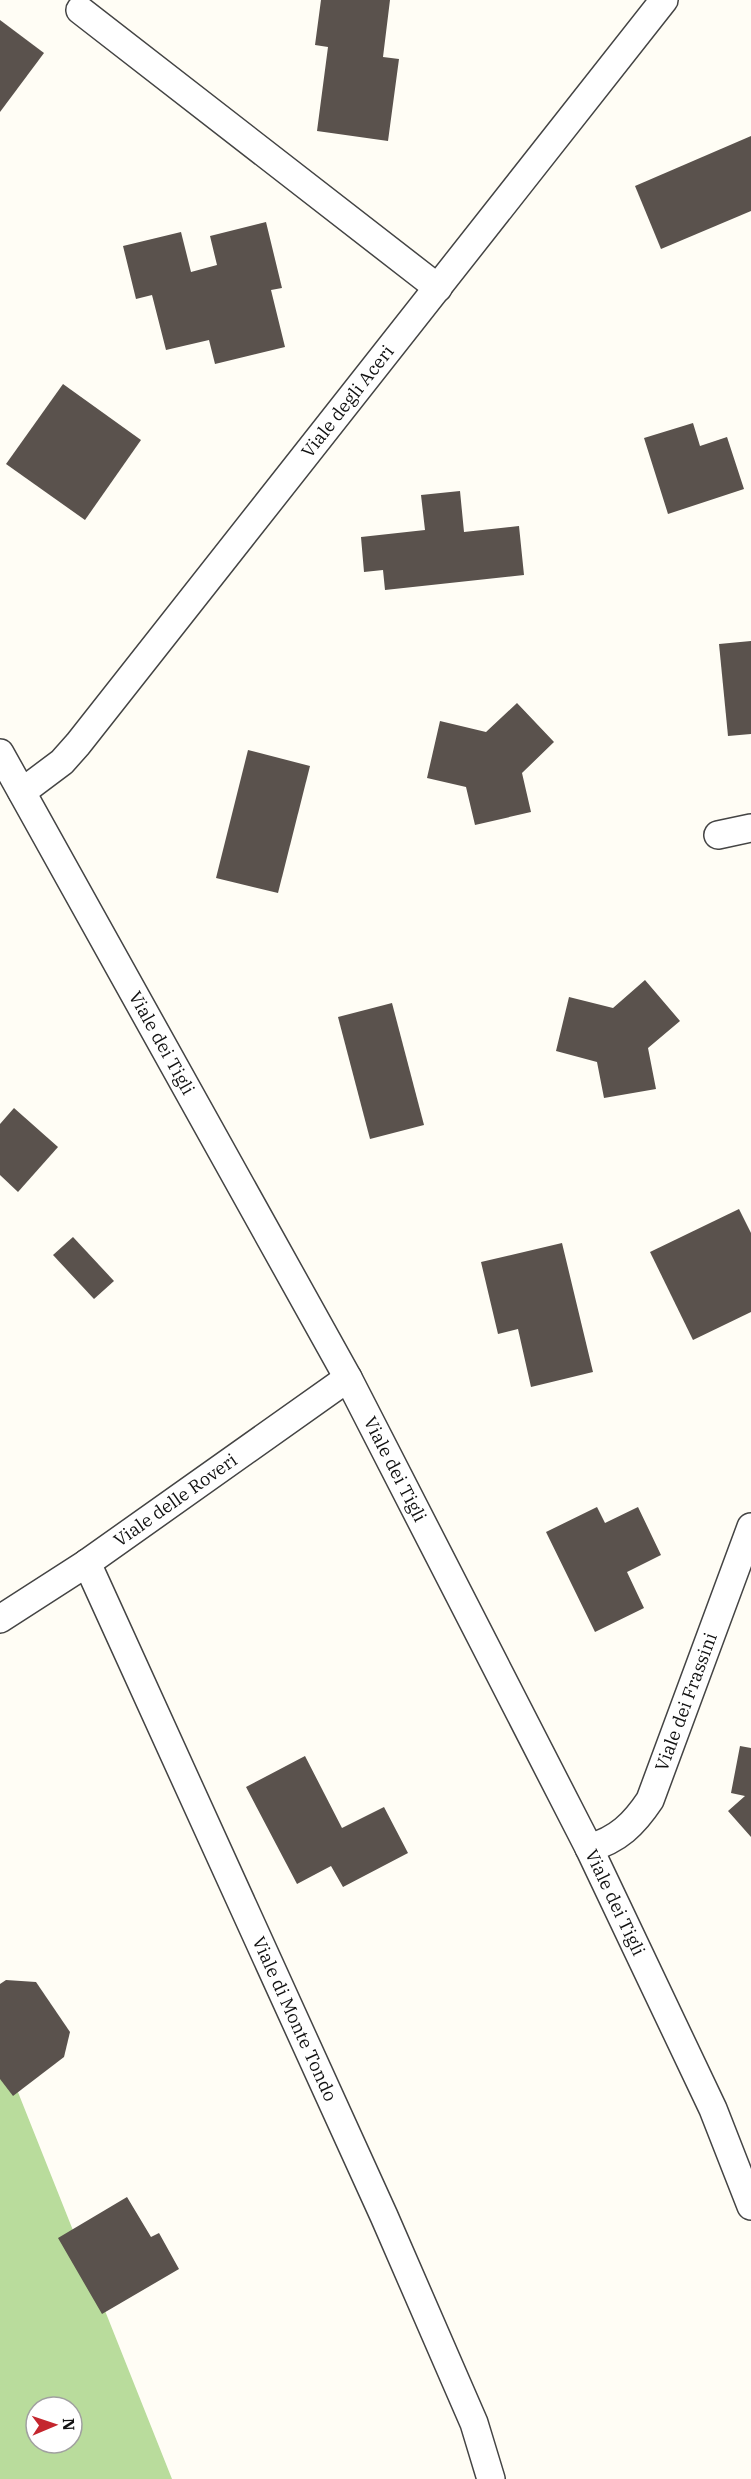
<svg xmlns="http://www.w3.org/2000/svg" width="751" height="2479" font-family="'IBM Plex Serif',serif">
<rect width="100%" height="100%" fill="#fffdf5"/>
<!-- forest -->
<path fill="#b9dc9c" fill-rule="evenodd" d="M0,2047L172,2479H0ZM36,2407H72V2443H36Z"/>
<!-- building -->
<g fill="#5a524d">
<polygon points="321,0 390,0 383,57 399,59 388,141 317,131 328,47 315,45"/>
<polygon points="0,20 44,53 0,112"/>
<polygon points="751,136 751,211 661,249 635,186"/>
<polygon points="266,222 282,288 271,290 285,347 215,364 209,340 166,350 152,295 136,299 123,246 181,232 191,272 217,265 210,236"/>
<polygon points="63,384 141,440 85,520 6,464"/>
<polygon points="693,423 700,446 727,437 744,489 668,514 644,438"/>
<polygon points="460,491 464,532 519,526 524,575 385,590 383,570 364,572 361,537 425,530 421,495"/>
<polygon points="751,641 751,734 728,736 719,644"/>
<polygon points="517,703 554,742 522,773 531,812 475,825 466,787 427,778 440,721 486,732"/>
<polygon points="248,750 310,766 278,893 216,878"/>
<polygon points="645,980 680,1021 648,1048 656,1089 604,1098 597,1062 556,1051 569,997 613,1008"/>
<polygon points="392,1003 424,1125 370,1139 338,1017"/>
<polygon points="14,1108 58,1147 18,1192 0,1175 0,1124"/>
<polygon points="739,1209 751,1233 751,1312 693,1340 650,1252"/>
<polygon points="73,1237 114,1281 94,1299 53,1255"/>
<polygon points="562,1243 593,1372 531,1387 518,1329 498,1334 481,1262"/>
<polygon points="597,1507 605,1523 638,1507 661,1555 627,1572 644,1608 595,1632 546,1532"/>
<polygon points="740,1746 751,1748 751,1837 728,1811 745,1796 731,1793"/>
<polygon points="305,1756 342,1828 384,1807 408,1853 343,1887 331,1866 297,1884 246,1787"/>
<polygon points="6,1980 36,1982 70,2032 64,2057 13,2096 0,2079 0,1984"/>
<polygon points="127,2197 151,2237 159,2233 179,2269 102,2314 58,2238"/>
</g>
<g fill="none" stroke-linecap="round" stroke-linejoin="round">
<!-- minor casing -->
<g stroke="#444" stroke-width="30">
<g id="minor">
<polyline points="80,10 438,288"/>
<path id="s1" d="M0,753L348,1378L589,1848L713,2109L751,2206"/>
<path id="s2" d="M22,792L62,762L78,744L664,0"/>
<polyline points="718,835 751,828"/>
<path id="s3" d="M87,1563L384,2216L474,2423L491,2479"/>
<path id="s4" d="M0,1619L87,1563L348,1378"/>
<path id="s5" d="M589,1848C618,1840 634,1824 650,1800L751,1527"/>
</g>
</g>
<!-- minor -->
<use href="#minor" stroke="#fff" stroke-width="27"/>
</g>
<g text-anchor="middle" stroke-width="6" stroke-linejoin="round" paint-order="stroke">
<!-- street labels -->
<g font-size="18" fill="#111" stroke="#fff">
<text dy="6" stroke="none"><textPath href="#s2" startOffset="510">Viale degli Aceri</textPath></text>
<text dy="6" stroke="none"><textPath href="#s1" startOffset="332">Viale dei Tigli</textPath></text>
<text dy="6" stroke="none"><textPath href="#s1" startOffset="818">Viale dei Tigli</textPath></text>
<text dy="6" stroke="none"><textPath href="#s4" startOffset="212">Viale delle Roveri</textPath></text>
<text dy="6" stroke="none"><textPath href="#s5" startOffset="184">Viale dei Frassini</textPath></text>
<text dy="6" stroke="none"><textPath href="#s1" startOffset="1304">Viale dei Tigli</textPath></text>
<text dy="6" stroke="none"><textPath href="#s3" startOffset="501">Viale di Monte Tondo</textPath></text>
</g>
</g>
<!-- north arrow -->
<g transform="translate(54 2425) rotate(88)"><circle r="28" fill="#ffffff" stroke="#a0a0a0" stroke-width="1.5"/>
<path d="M0-4.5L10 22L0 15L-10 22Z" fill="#c4262e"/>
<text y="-9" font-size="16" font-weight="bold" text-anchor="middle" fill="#111111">N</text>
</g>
</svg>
